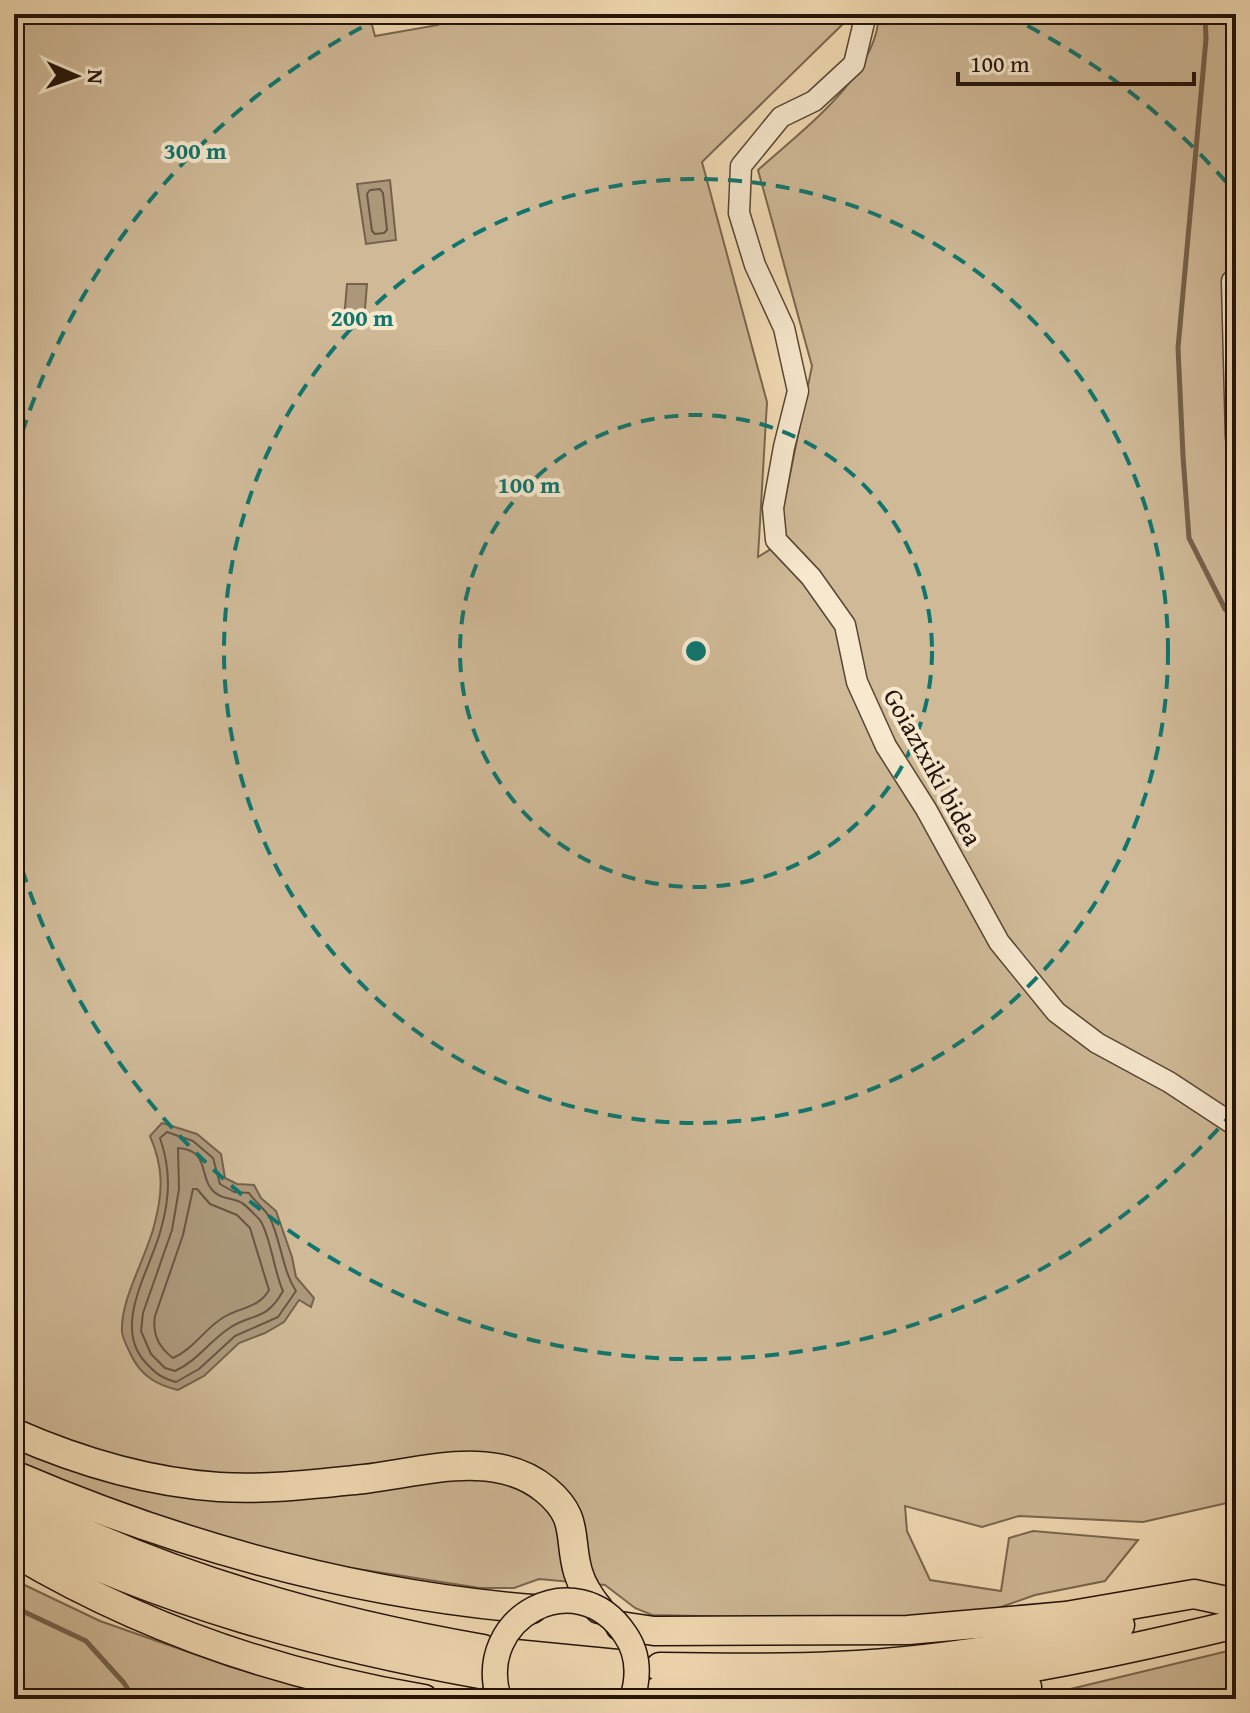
<svg xmlns="http://www.w3.org/2000/svg" width="1250" height="1713" font-family="'Gentium Book Plus',serif">
<rect width="100%" height="100%" fill="#f2dbb4"/>
<filter id="stains"><feTurbulence type="fractalNoise" baseFrequency=".0025" numOctaves="4"/><feColorMatrix values="0 0 0 0 .2 0 0 0 0 .09 0 0 0 0 .02 0 0 0 .5 -.17"/></filter>
<radialGradient id="worn" r=".72"><stop offset=".6" stop-color="#630" stop-opacity="0"/><stop offset="1" stop-color="#630" stop-opacity=".3"/></radialGradient>
<!-- green -->
<g fill="#cfb997" stroke="#796650" stroke-width="2">
<path d="M14,14H369L375,36L438,25L437,14H849V18L702,162L767,402L758,557L787,539L782,514L812,366L758,170C801,131 877,76 879,14H1236V1501L1143,1522L1019,1516L982,1527L905,1506L907,1531L930,1580L1001,1591L1009,1538L1033,1531L1138,1540L1105,1581L1035,1595L981,1614L917,1621L652,1615L635,1608L605,1585L539,1579L514,1588H480L339,1566L165,1524L14,1461Z"/>
<polygon points="14,1580 100,1621 231,1667 346,1699 14,1699"/>
<polygon points="1236,1649 1236,1695 1211,1699 1029,1699"/>
</g>
<!-- water -->
<g fill="#ac977a" stroke="#75624d" stroke-width="2">
<polygon points="390,180 396,240 366,244 357,184"/>
<polygon points="347,284 367,284 364,321 344,320"/>
<path d="M162,1123L197,1134L221,1154L225,1178L237,1184L254,1185L261,1198L276,1211L292,1257L296,1277L314,1298L311,1307L299,1300L284,1322L265,1333L239,1343L204,1376L178,1390C157,1385 141,1376 131,1355C128,1348 123,1340 122,1332C120,1300 146,1258 154,1226C163,1193 164,1168 150,1136Z"/>
</g>
<g fill="none" stroke-linecap="round" stroke-linejoin="round">
<!-- shore -->
<g stroke="#685542" stroke-width="2">
<polygon points="380,189 383,193 387,230 384,233 375,234 372,231 367,194 370,190"/>
<path d="M167,1132L193,1141L213,1158L220,1184L234,1192L249,1193C255,1202 265,1209 270,1218C281,1241 282,1269 296,1291L278,1317L235,1336L199,1369L176,1382C162,1378 156,1374 146,1363C111,1326 151,1269 161,1229C170,1197 171,1170 160,1138Z"/>
<path d="M178,1148C208,1150 200,1173 210,1187C218,1200 232,1197 242,1203C246,1205 257,1217 260,1220C271,1237 274,1272 283,1291C265,1323 252,1312 228,1329C209,1342 197,1361 175,1371L165,1368L151,1354L141,1331L143,1313L172,1230L179,1189Z"/>
<path d="M193,1189H197L210,1204L237,1215L250,1228L269,1290C259,1308 241,1307 224,1317C205,1328 194,1349 173,1358C158,1347 152,1334 155,1316L183,1235Z"/>
</g>
<!-- stream -->
<g stroke="#75624d" stroke-width="5">
<polyline points="1205,14 1206,39 1178,348 1183,456 1189,538 1225,609 1236,620"/>
<polyline points="14,1607 86,1641 124,1683 134,1699"/>
</g>
<!-- minor casing -->
<g stroke="#574534" stroke-width="23">
<g id="minor">
<polyline points="866,14 854,64 814,101 781,117 741,166 739,213 755,265 784,328 798,391 784,447 773,508 776,540 811,577 845,625 857,682 886,746 926,809 999,942 1056,1012 1097,1043 1169,1082 1236,1126"/>
<polyline points="1232,281 1236,437"/>
</g>
</g>
<!-- highway casing -->
<g stroke="#23130a" stroke-width="31">
<g id="highway">
<path d="M14,1433C80,1462 147,1482 219,1487C267,1490 316,1484 364,1479C423,1472 496,1448 546,1490C580,1518 568,1538 578,1572C582,1586 590,1598 599,1609"/>
<path d="M14,1475C180,1546 352,1594 532,1609"/>
<path d="M14,1499C160,1575 321,1621 483,1649"/>
<path d="M14,1528C160,1602 319,1645 480,1674"/>
<path d="M14,1552C140,1627 279,1675 424,1699"/>
<polyline points="620,1626 654,1631 908,1630 1066,1616 1194,1594 1222,1600"/>
<polyline points="515,1654 628,1665"/>
<path d="M660,1667C719,1668 777,1669 836,1666C931,1662 1027,1646 1120,1625"/>
<polyline points="514,1679 623,1690"/>
<path d="M657,1692C854,1706 1046,1670 1236,1624"/>
<polyline points="976,1699 1027,1687"/>
</g>
</g>
<!-- minor -->
<use href="#minor" stroke="#f7e8ce" stroke-width="20"/>
<!-- highway -->
<use href="#highway" stroke="#f2dbb4" stroke-width="28"/>
<!-- major-bridge casing -->
<g stroke="#23130a" stroke-width="27" stroke-linecap="butt">
<path id="major-bridge" d="M499,1699C473,1617 577,1562 625,1634C639,1654 639,1677 632,1699"/>
</g>
<!-- major-bridge -->
<use href="#major-bridge" stroke="#f2dbb4" stroke-width="24"/>
</g>
<!-- distance rings -->
<g fill="none" stroke="#0f766e" stroke-width="4" stroke-dasharray="14 10">
<circle cx="696" cy="651" r="236"/>
<circle cx="696" cy="651" r="472"/>
<path d="M1234 1111A708 708 0 0 1 15 846M15 456A708 708 0 0 1 386 15M1006 15A708 708 0 0 1 1234 191"/>
</g>
<g text-anchor="middle" stroke-width="8" stroke-linejoin="round" paint-order="stroke">
<!-- street labels -->
<g font-size="26" fill="#23130a" stroke="#f7e8ce">
<text transform="translate(933 767) rotate(61)" y="9">Goiaztxiki bidea</text>
</g>
</g>
<circle cx="696" cy="651" r="12" fill="#0f766e" stroke="#f7e8ce" stroke-width="4"/>
<g font-size="24" text-anchor="middle" font-weight="bold" fill="#0f766e" stroke="#f7e8ce" stroke-width="8" stroke-linejoin="round" paint-order="stroke">
<text x="195" y="159">300 m</text>
<text x="362" y="326">200 m</text>
<text x="529" y="493">100 m</text>
</g>
<!-- margin -->
<rect width="1250" height="1713" fill="none" stroke="#f2dbb4" stroke-width="48"/>
<rect x="16" y="16" width="1218" height="1681" fill="none" stroke="#23130a" stroke-width="4"/>
<rect x="24" y="24" width="1202" height="1665" fill="none" stroke="#23130a" stroke-width="2"/>
<!-- north arrow -->
<g transform="translate(76 76) rotate(92)" stroke="#f7e8ce" stroke-width="6" paint-order="stroke">
<path d="M0-6L14 30L0 20L-14 30Z" fill="#23130a"/>
<text y="-12" font-size="22" font-weight="bold" text-anchor="middle" fill="#23130a">N</text>
</g>
<!-- scale -->
<path d="M958 72v12h236v-12" fill="none" stroke="#23130a" stroke-width="4"/>
<text x="970" y="72" font-size="24" fill="#23130a" stroke="#f7e8ce" stroke-width="6" paint-order="stroke">100 m</text>
<rect width="100%" height="100%" filter="url(#stains)"/>
<rect width="100%" height="100%" fill="url(#worn)"/>
</svg>
